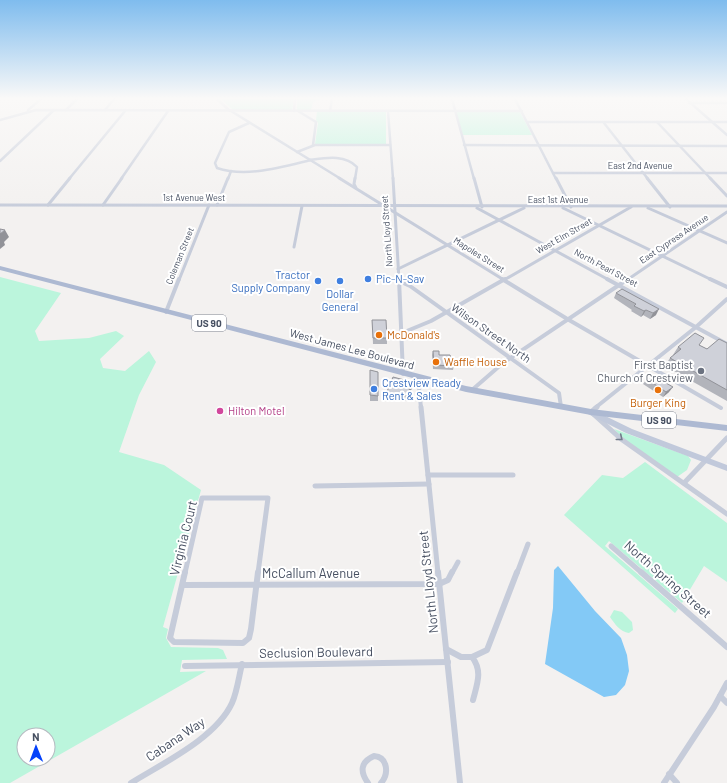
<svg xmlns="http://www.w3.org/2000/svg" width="727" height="783" font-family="Barlow,sans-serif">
<rect width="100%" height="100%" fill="#f3f1f0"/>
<!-- green -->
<g fill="#bbf5dc" fill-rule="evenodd">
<polygon points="221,99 294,99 292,110 233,110"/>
<polygon points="297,99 321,99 313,102 311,110 297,110"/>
<polygon points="317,111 386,112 386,144 315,144 318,123 316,120"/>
<polygon points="456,112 520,112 532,135 463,135"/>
<path d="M0,277L61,293L35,331L39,341L89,338L116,331L124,336L100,359L103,368L125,371L149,351L156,362L139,395L119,452L164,465L201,490L163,627L168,629L166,638L171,647L218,648L223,650L227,659L182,660L180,672L206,671L10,783H0ZM24,735H48V759H24Z"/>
<polygon points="614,429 688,456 691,460 687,470 677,477 623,439"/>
<polygon points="645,462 727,523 727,582 704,566 682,603 609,541 605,546 678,609 675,613 564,515 602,475 623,478"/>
<path d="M614,610L622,612L632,622L633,630L629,633C620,632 615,624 610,617Z"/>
</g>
<!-- water -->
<polygon fill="#83c9f6" points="558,566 595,611 621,638 627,655 629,671 625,685 616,695 604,697 545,664 553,608 554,570"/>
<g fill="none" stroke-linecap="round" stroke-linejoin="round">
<!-- street-far4 -->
<g stroke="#c6ccda" stroke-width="2.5">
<polyline points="217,99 230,111"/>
<polyline points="452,99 474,179"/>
<polyline points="515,99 556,179"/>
<polyline points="686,99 727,135"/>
<polyline points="689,103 727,103"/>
<polyline points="28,110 41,99"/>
<polyline points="66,110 77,99"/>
<polyline points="105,110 114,99"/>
<polyline points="231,111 341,179"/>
<polyline points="294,111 295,99"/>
<polyline points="298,111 316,122 313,145"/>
<polyline points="330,111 332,99"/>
<polyline points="388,111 393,179"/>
<polyline points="0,120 36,110 522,111"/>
<polyline points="527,122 727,122"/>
<polyline points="657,122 711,179"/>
<path d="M249,123L229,132L215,163L217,168C246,178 282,167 311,160"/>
<polyline points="604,123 648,179"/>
<polyline points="464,145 727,146"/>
<polyline points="297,152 315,145 390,145"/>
<path d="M309,160C325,158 345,154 357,167L355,179"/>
<polyline points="0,161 54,110"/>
<polyline points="553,173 727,173"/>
<polyline points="69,179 125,111"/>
<polyline points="121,179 168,111"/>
<polyline points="228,179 231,171"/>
</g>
<!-- street-far3 -->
<g stroke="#c6ccda" stroke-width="3">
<polyline points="339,178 504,280"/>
<polyline points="355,178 354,184 356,188"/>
<polyline points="393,178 399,280"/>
<polyline points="474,178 482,207"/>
<polyline points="556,178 571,207"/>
<polyline points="647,178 670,207"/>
<polyline points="710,178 727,196"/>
<polyline points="0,205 727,206"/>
<polyline points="48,205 70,178"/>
<polyline points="103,205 122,178"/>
<polyline points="217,205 228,178"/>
<polyline points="477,208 609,280"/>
<polyline points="563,208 712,280"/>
<polyline points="648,208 727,243"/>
<polyline points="294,247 302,206"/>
<polyline points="398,269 524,208"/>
<polyline points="179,280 209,205"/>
<polyline points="504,280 631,207"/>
<polyline points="627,280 727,212"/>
</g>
<!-- street-far2 -->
<g stroke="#c6ccda" stroke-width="4">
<polyline points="399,279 403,374"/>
<polyline points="502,279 569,320 721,408"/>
<polyline points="607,279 727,344"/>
<polyline points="710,279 727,287"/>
<polyline points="399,281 410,286 559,393 561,407"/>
<polyline points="166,312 179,279"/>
<polyline points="402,333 431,321 505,279"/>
<polyline points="418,378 421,408"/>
<polyline points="472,390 503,363 628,279"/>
<polyline points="595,408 696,327 727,299"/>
</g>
<!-- street-far1 -->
<g stroke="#c6ccda" stroke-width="5">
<polyline points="421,407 438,573"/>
<polyline points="597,407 591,412 621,439 727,514"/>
<polyline points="428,475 513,475"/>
<polyline points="684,483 727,438"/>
<polyline points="315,486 429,484"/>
<polyline points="611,546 642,573"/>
<polyline points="185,573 202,498 268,498 258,573"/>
<polyline points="452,573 458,562"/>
<polyline points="517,573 528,544"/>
</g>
<!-- street -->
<g stroke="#c6ccda" stroke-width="6">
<polyline points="185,572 170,638 174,642 243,643 249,638 251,629 258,572"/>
<polyline points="438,572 460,783"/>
<polyline points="641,572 727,647"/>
<polyline points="183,585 439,584 448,580 452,572"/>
<path d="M446,649L461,657H472C483,671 477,684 473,700"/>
<polyline points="472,657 487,650 517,572"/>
<polyline points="185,666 448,662"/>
<polyline points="720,696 727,703"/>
<polyline points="669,774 677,783"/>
<path d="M131,783C163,763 216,738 232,703C237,692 239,676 242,664"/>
<path d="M368,783C360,772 360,762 374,756C388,757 389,774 381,783"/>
<polyline points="664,783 714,707 727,683"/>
</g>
<!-- secondary -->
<polygon fill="#c1c9db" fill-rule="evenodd" points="591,409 632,429 727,465 727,471 626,433 588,414 587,412 588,410"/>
<!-- primary -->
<polygon fill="#adb9d2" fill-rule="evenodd" points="0,266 466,386 591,409 727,425 727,431 591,415 466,392 0,270"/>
</g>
<!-- wall -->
<g fill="#b2b4bb">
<polygon points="616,293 656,315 650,319 643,315 641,317 631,311 632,310 614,298"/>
<polygon points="372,320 387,338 387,344 373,344"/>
<polygon points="727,343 727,401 665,366 670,358 674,355 673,355 678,347 699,345 707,349"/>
<polygon points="433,351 439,355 454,366 453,370 433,369 432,355"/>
<polygon points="370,370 378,396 378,401 370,401"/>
<polygon points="647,379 669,392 663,397 643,384"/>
<polygon points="412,388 406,401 399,399 398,402 386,399 386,394"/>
</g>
<!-- shaded-wall -->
<g fill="#919298">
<polygon points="5,230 9,237 4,242 5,245 0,249 0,234"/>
<polygon points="659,309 656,315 650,319 653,313"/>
<polygon points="646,310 643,315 641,317 644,311"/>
<polygon points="412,382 412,388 406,401 407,396"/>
<polygon points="673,387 669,392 663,397 666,392"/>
</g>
<!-- building -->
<g fill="#cfd1d9" stroke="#919298">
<polygon points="0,229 5,230 0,234"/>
<polygon points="622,289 659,309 653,313 646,310 644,311 634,306 636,304 616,293"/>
<polygon points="372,320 386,320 387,338 373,338"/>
<polygon points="695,333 704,338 699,345 707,349 719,339 727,343 727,390 670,358 681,349 678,347"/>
<polygon points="433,351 439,351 439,355 450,355 454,366 434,365"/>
<polygon points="370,370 378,372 378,396 370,395"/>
<polygon points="652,375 673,387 666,392 647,379"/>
<polygon points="393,377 412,382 407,396 400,394 399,397 386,394"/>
</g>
<!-- one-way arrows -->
<defs><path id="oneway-chevron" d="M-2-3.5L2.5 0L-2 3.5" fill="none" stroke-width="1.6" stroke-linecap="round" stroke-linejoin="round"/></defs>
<use stroke="#737b8b" href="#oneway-chevron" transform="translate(620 438) rotate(39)"/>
<!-- sky -->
<linearGradient id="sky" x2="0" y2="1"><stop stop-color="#7fbcee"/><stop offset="0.47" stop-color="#faf9f8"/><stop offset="1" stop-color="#faf9f8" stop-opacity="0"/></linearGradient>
<rect width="727" height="209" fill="url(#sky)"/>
<!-- markers -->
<g fill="#3f7fe0" stroke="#fff" stroke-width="1.5">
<circle cx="368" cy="279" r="4"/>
<circle cx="318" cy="281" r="4"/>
<circle cx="340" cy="281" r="4"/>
<circle cx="374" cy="389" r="4"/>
</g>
<g fill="#e8710a" stroke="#fff" stroke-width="1.5">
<circle cx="379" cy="335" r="4"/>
<circle cx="436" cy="362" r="4"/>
<circle cx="658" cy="390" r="4"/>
</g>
<circle fill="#6b7280" stroke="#fff" stroke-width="1.5" cx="701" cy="371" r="4"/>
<circle fill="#d1479c" stroke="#fff" stroke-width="1.5" cx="220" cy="411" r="4"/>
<g text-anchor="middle" stroke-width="4" stroke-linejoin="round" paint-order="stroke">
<!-- far-street labels -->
<g font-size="9" fill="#464f61" stroke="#fff">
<text x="640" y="169">East 2nd Avenue</text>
<text x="194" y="201">1st Avenue West</text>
<text x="558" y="203">East 1st Avenue</text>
<text transform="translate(387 231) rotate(-94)" y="3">North Lloyd Street</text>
<text transform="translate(564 236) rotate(-30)" y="3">West Elm Street</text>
<text transform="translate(674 239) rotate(-34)" y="3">East Cypress Avenue</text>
<text transform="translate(479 255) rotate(32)" y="3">Mapoles Street</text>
<text transform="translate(180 256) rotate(-68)" y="3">Coleman Street</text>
<text transform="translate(606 268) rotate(28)" y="3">North Pearl Street</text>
</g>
<!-- shield labels -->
<g fill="#fff" stroke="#7e8490" stroke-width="1">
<rect x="192" y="315" width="34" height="16" rx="3"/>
<rect x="642" y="412" width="34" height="16" rx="3"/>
</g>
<g font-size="10" font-weight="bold" fill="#464f61">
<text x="209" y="327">US 90</text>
<text x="659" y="424">US 90</text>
</g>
<!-- shop labels -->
<g font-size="11" fill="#366cbe" stroke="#fff" text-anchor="start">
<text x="310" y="279" text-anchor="end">Tractor<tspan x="310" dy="13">Supply Company</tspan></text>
<text x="376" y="283">Pic-N-Sav</text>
<text x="340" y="298" text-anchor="middle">Dollar<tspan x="340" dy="13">General</tspan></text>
<text x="382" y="387">Crestview Ready<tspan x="382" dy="13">Rent &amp; Sales</tspan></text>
</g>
<!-- street labels -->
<g font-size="11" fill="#464f61" stroke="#fff">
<text transform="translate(491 333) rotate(35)" y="4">Wilson Street North</text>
<text transform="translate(352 349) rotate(15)" y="4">West James Lee Boulevard</text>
</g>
<!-- food labels -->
<g font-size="11" fill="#c56008" stroke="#fff" text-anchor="start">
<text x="387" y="339">McDonald's</text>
<text x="444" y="366">Waffle House</text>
<text x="658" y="407" text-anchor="middle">Burger King</text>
</g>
<!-- worship labels -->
<g font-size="11" fill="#5b616d" stroke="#fff" text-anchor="end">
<text x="693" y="369">First Baptist<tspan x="693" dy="13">Church of Crestview</tspan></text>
</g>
<!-- hotel labels -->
<g font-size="11" fill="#b23c85" stroke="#fff" text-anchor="start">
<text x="228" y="415">Hilton Motel</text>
</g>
<!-- near-street labels -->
<g font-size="13" fill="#464f61" stroke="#fff">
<text transform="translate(183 538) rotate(-76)" y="5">Virginia Court</text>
<text x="311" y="578">McCallum Avenue</text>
<text transform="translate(668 579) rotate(41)" y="5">North Spring Street</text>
<text transform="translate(428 582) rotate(-96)" y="5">North Lloyd Street</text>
<text transform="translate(316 652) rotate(-1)" y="5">Seclusion Boulevard</text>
<text transform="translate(175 739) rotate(-34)" y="5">Cabana Way</text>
</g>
</g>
<!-- north arrow -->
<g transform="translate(36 747) rotate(359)"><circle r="19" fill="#ffffff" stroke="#b5b9c0"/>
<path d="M0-3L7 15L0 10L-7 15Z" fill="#0441fa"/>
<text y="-6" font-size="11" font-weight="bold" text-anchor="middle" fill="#464f61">N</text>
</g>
</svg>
